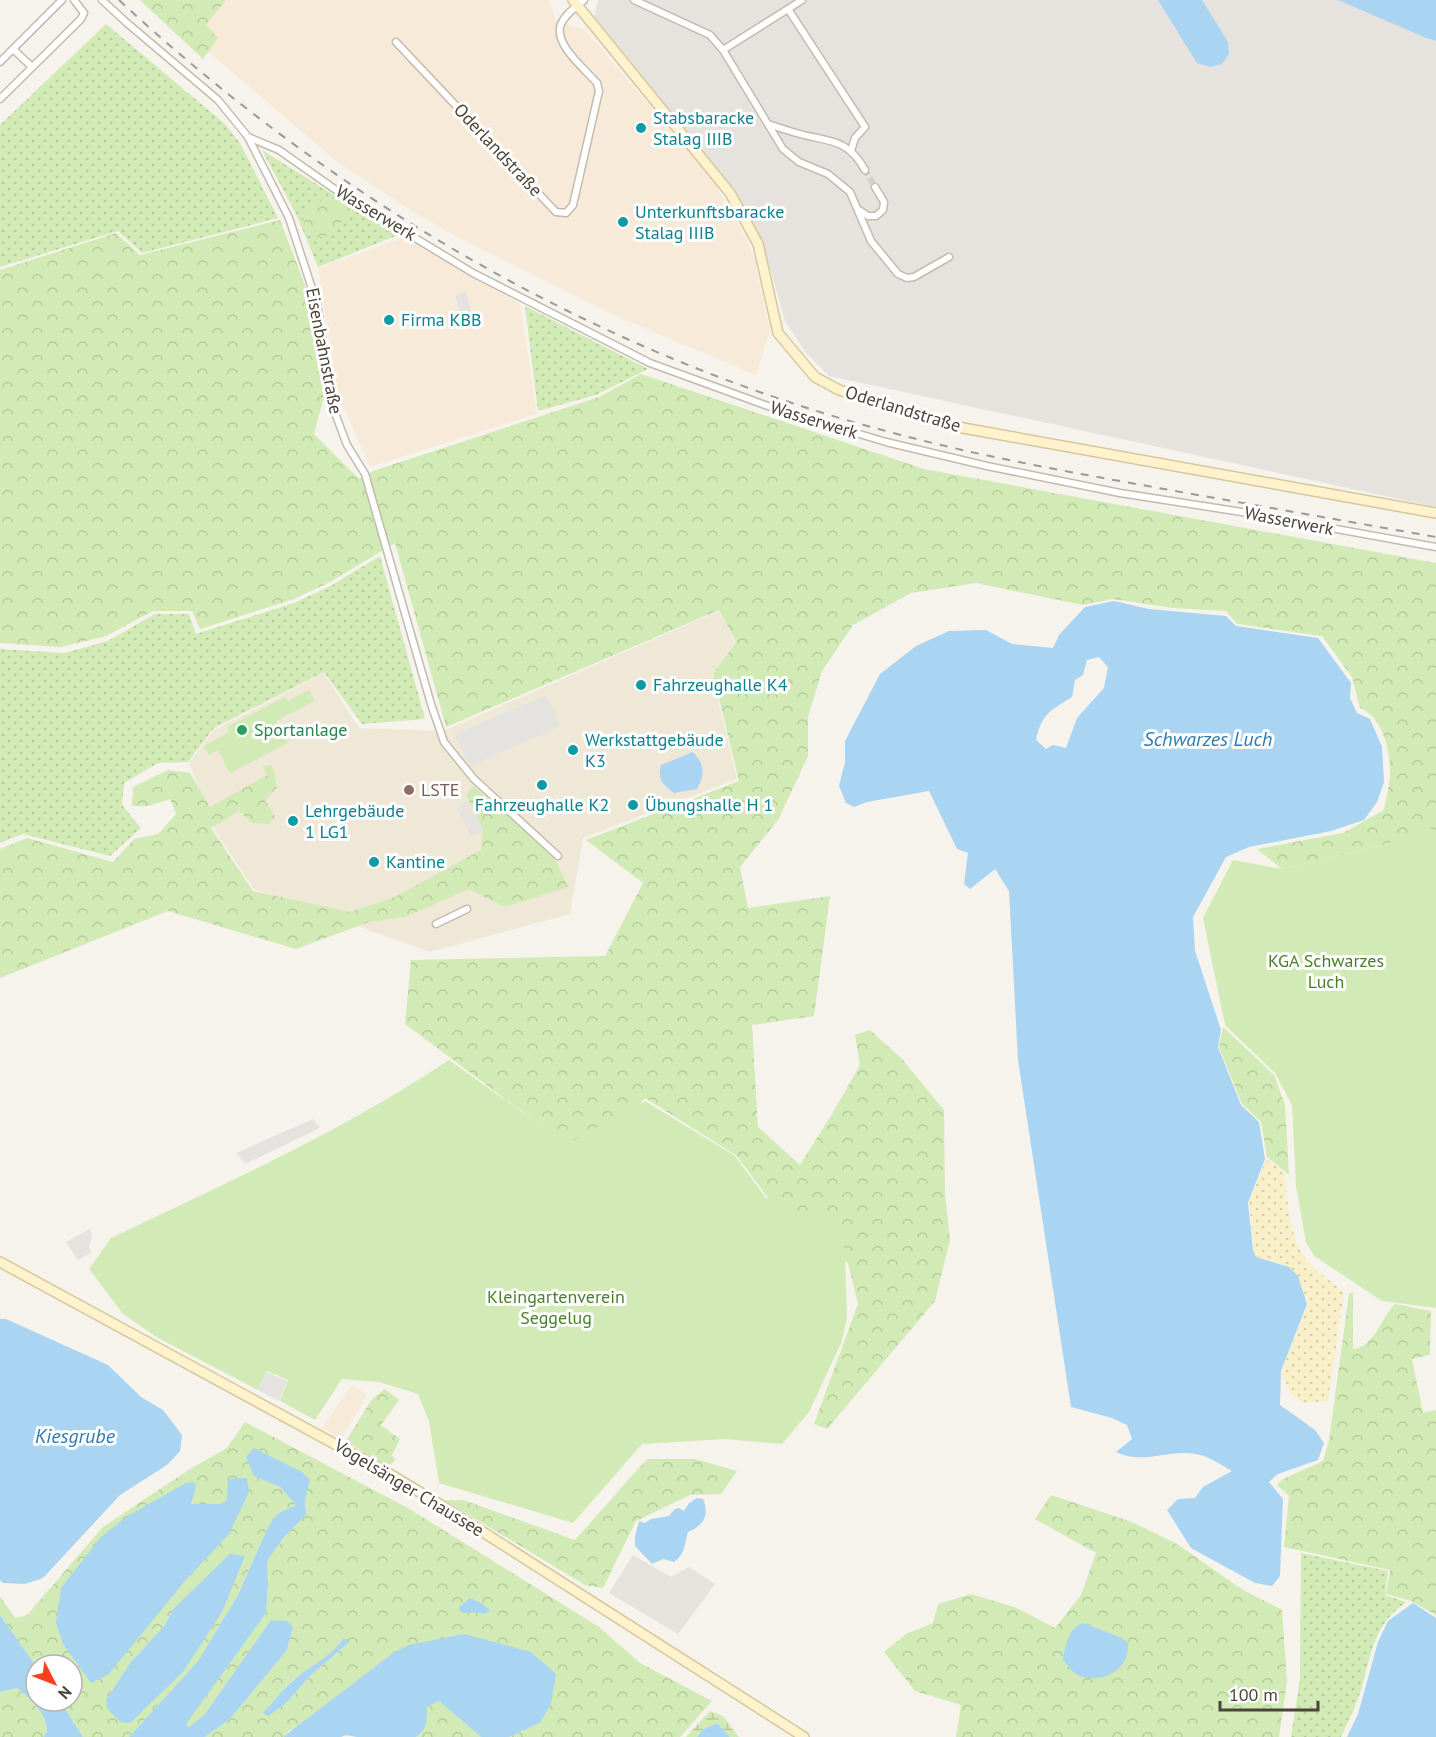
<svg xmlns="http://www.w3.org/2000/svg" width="1436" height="1737" font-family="'PT Sans',sans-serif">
<defs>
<pattern id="grass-dots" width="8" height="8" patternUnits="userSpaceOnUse" patternTransform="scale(1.5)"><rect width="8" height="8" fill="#d2eab5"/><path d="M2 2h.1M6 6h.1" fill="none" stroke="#b6ca9c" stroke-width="1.8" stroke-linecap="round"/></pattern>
<pattern id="forest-crowns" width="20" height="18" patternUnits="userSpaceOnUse" patternTransform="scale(1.5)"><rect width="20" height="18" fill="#d2eab5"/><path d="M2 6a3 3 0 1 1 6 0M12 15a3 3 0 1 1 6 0" fill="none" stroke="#b6ca9c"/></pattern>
<pattern id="wetland-marsh" width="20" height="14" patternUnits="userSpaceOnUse" patternTransform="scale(1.5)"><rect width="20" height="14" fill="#d2eab5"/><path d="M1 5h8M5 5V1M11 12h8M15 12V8" fill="none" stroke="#b6ca9c"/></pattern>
<pattern id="sand-dots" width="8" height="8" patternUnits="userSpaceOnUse" patternTransform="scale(1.5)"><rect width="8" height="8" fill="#f9efc9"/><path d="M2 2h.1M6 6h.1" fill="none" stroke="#d7cead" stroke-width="1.8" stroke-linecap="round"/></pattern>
</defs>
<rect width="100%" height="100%" fill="#f6f3ec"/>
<!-- commercial -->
<g fill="#f7ead8">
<polygon points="148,0 549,0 556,21 584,29 713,180 743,233 754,258 770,331 756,375 609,313 470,244 412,211 336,161"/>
<polygon points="408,236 520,304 537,414 370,467 338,395 318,268"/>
<polygon points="353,1385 367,1395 341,1439 322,1428 351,1386"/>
</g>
<!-- industrial -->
<g fill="#e6e2dd">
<polygon points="598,0 1436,0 1436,507 829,376 806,353 785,321 762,240 733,187 594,16"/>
<polygon points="633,1555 671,1577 689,1567 715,1584 678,1634 609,1593"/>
</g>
<!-- education -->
<polygon fill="#efe8d6" points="719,611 735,642 712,675 737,779 583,838 570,914 430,952 254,889 215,831 189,763 214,730 324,673 359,728 443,731"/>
<!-- grass -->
<g fill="url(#grass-dots)">
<polygon points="106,24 225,124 240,143 278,218 142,253 118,231 0,267 0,125"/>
<polygon points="262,150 398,235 318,267 296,214"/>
<polygon points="525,306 648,369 596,395 538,411"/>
<polygon points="380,556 425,719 362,724 324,672 214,728 188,762 158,763 124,783 122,805 141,828 110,856 23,834 0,843 0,649 65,653 108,641 155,614 189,614 196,634 294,603 332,585"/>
<path d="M1301,1553L1388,1571L1385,1595L1406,1602C1372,1627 1372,1653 1361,1690C1356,1706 1348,1722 1341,1737H1291L1300,1679Z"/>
</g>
<!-- forest -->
<g fill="url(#forest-crowns)" fill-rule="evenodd">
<polygon points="140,0 226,0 206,25 218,38 203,59"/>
<polygon points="339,195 351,206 342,222 328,228 328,236 315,238 305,228 302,212 322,200"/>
<path d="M280,220L310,298L325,393L314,434L359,479L373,471L599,397L641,374L924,469L1436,563V832L1424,826L1388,844L1282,869L1257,849L1343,833L1384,810C1386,798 1390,785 1390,773C1390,750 1383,717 1360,708L1352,677L1322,636L1237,624L1226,611L1173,608L1113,599L1083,605L976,583L911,593L853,625L822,671L808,717V756L778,820L740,867L748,908L830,896L814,1016L752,1025L758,1127L800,1165L835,1109L860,1065L855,1035L870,1030L902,1059L944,1110L945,1193L950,1240L935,1301L827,1429L814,1424L858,1304L848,1263L768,1232V1198L737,1156L645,1098L518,1242L568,1146L405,1024L411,960L605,956L643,883L586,840L739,781L713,674L736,642L719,610L446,727L395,543L330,582L294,599L200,629L192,611H153L106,636L61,647L0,643V270L116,233L140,255Z"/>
<polygon points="272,765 277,787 265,801 275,816 269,824 252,823 239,811 211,828 253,891 350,912 395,897 481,850 483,830 466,795 473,786 554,857 568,887 505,907 469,889 407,916 369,922 296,949 168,911 0,978 0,849 27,838 113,862 134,839 158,834 176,814 170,799 148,806 132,806 133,787 168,770 190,773 210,807 267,775 263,766"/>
<polygon points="1223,1027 1274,1075 1285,1105 1289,1175 1267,1157 1261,1122 1242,1104 1219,1047"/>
<path d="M1353,1292V1349C1375,1347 1381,1317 1395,1304L1431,1311L1430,1355L1412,1359L1423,1413L1436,1410V1615L1411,1601L1386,1594L1390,1570L1284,1547L1289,1496L1277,1485L1283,1479L1323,1461L1329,1440L1349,1294Z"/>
<polygon points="385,1389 399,1400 381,1425 400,1439 392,1455 396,1460 386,1467 346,1441 372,1399"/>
<path d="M245,1422L408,1508L599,1627L640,1663L712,1701L680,1737H509L540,1723L556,1674L290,1730L283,1737H205L230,1719L287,1650L293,1627L271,1620L205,1715L189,1727L185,1724L266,1613L268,1584L267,1561L284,1537L306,1515L305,1500L309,1480L254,1476L280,1487L296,1505L277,1514L269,1525L238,1595L198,1661L129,1737H83L60,1701H72V1665L36,1666L0,1615V1596L15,1618L27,1615L103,1527L190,1469L227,1448ZM230,1555L245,1556L131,1662L165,1625L173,1609ZM341,1641L348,1643L311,1675L285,1704L264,1713C272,1702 282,1690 293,1680C308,1667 332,1660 341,1641Z"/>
<polygon points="647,1459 695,1459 737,1471 721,1494 690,1495 636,1521 603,1588 585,1585 444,1500 463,1500 575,1540"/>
<path d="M1051,1495L1132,1522L1177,1544L1243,1590L1282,1610L1287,1682L1279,1737H954H956L961,1705L915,1691L884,1652L906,1634L933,1623L938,1604L971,1594L1017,1608L1055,1628L1081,1595L1096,1553L1035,1519ZM1084,1623L1122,1638L1063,1660Z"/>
<path d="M17,1688C32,1699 47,1714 47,1732L43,1737H0V1692Z"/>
<polygon points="439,1701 480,1736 481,1737 416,1737 421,1734 427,1707"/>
</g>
<!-- wetland -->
<polygon fill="url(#wetland-marsh)" points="710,1711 723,1716 739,1737 730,1737 717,1723 704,1729 697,1737 686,1737"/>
<!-- sand -->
<path fill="url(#sand-dots)" d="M1266,1159L1284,1172C1289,1203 1288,1242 1311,1265C1321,1275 1334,1283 1344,1293L1328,1401L1305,1403L1291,1394L1281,1373L1308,1304C1295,1266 1295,1267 1257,1257L1254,1251L1249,1203Z"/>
<!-- green -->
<g fill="#d2eab5">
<polygon points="309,690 315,701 276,721 288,743 230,773 218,750 209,755 204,746 229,732 227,727 285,697 288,701"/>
<polygon points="1424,825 1436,832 1436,1308 1382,1301 1314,1256 1306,1242 1296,1186 1292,1105 1275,1073 1225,1025 1203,918 1233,860 1282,869 1388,844"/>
<path d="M449,1060L567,1144L645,1101L735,1156L766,1198L844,1229L847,1317L842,1341L809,1412L782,1444L725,1439L642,1444L573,1523L439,1483L429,1421L418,1394L379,1382L342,1379L315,1420L280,1401L288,1380L267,1371L258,1390L158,1338L123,1314L89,1269L111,1238C226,1183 343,1131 449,1060Z"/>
</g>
<!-- parking -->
<g fill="#e5e3e0">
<polygon points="466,292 475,326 464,329 455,295"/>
<polygon points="547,695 560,726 471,766 454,734"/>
<polygon points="467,801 483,831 471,837 456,807"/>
<polygon points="313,1119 320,1128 245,1164 236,1153"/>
<polygon points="90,1229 92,1236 89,1246 91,1253 78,1260 66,1242"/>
<polygon points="267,1372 287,1381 279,1401 258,1390"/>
</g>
<!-- water -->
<g fill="#a9d4f2" fill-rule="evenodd">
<polygon points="1158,0 1202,0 1228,42 1229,54 1222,64 1210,67 1197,63"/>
<polygon points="1338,0 1436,0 1436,41 1424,37"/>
<path d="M1114,601L1149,609L1226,616L1236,626L1318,638L1351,683L1350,698L1357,713L1370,719L1382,747L1384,782L1377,802L1364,820L1331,831L1249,847L1226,857L1193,917L1195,951L1221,1030L1218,1047L1241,1105L1259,1122L1265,1159L1248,1203L1253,1250L1256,1257L1289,1267L1298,1276L1307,1304L1281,1371L1280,1405L1315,1430L1324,1443L1318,1460L1278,1474L1269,1482L1283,1499L1280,1576L1272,1586L1255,1583L1191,1548L1167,1510L1178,1499L1195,1498L1203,1487L1232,1471C1218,1463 1204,1453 1187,1453C1162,1452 1140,1464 1116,1452L1132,1439L1127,1425L1112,1418L1071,1407L1018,1060L1009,891L995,869L970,889L964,884L968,853L957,849L929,791L867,802L854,807L846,803L839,786L845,762V741L880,674L916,646L949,631L986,630L1012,644L1053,648L1059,635L1085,607ZM1099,657L1108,667L1104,688L1077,718L1066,748L1053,745L1046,749L1036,740C1042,713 1050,711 1072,697L1075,680L1083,675L1087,660Z"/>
<path d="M693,752C705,765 705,774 697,789L674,793C663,784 657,781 661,765Z"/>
<polygon points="0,1319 6,1319 108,1365 141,1397 163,1410 182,1435 180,1451 167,1465 120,1495 43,1578 25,1584 3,1583 0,1580"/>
<polygon points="254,1448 302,1472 310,1480 305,1500 306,1515 284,1537 267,1561 268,1584 266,1613 186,1724 189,1727 205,1714 271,1620 287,1621 293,1627 287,1650 230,1719 205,1737 129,1737 198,1661 238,1595 269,1525 277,1514 296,1505 280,1487 254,1476 246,1457"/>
<polygon points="247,1478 249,1492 229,1534 184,1582 108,1675 91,1683 63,1644 56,1622 61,1588 101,1537 126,1517 186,1483 194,1482 196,1487 191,1504 220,1504 227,1500 228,1479"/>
<path d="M697,1498L703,1499C710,1515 703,1526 688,1532C684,1545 686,1553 674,1562L663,1559L652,1564L635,1546V1536L639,1521L645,1523L651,1519L669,1516L675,1509L679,1508L684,1511L689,1503Z"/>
<polygon points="230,1554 245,1556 222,1612 183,1672 130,1723 120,1722 107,1708 106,1700 131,1662 165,1625 173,1609"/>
<polygon points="470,1598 483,1604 490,1611 484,1614 476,1612 463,1613 459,1610 460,1606"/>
<polygon points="1413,1603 1436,1618 1436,1737 1347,1737 1358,1714 1378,1642 1388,1621"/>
<path d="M0,1615L36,1666V1701H60L83,1737H43L47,1732C47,1714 32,1699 17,1688L0,1692Z"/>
<path d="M1084,1623L1122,1638L1128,1643C1130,1669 1104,1684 1080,1676C1072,1673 1068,1666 1063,1660C1065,1646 1069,1626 1084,1623Z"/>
<path d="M464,1634L531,1652L556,1674L551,1704L540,1723L509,1737H481L439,1701L427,1707C427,1719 427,1731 416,1737H357L346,1735L341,1737H283L393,1653L409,1645Z"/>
<path d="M343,1639H348V1643L311,1675L285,1704L268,1716L263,1713C274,1701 284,1688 296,1678C313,1664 331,1657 343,1639Z"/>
<polygon points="717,1723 730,1737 697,1737 704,1729"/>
</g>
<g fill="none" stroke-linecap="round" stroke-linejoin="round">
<!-- street-tunnel -->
<polyline stroke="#d4d0c8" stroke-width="6" stroke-dasharray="6 3" stroke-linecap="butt" points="865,170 875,187"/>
<!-- street casing -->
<g stroke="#c2bbae" stroke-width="9">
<g id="street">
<polyline points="102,0 127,23 218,100 248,137 289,218 317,304 335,413 347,445 365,474 431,704 444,742 474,779 558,856"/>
<polyline points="634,0 710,35 723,50 783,149 799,162 828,174 850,192 871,241 898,274 907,278 914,277 949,257"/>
<polyline points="788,9 802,0"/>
<path d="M396,42L556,212L566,213L573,205L599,91L597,83C585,69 553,44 561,24C565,14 576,7 584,0"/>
<polyline points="13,49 32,67"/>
<polyline points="723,50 788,9 865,127 855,138 851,151"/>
<polyline points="0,62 62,0"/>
<polyline points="0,99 81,19 84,13 74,0"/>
<path d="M768,124C777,127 786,130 796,133C827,142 847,137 865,170"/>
<polyline points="248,137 279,150 336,190 473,273 650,363 776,409 886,442 987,466 1120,493 1248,513 1436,547"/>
<polyline points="859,210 868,216 876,216 883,210 884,202 875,187"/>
<polyline points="436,924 467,909"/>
</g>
</g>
<!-- secondary casing -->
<g stroke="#d6c79b" stroke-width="12">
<g id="secondary">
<polyline points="573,0 730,193 758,244 778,333 815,377 839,390 963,428 1436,513"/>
<polyline points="0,1262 388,1473 436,1502 804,1737"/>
</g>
</g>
<!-- street -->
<use href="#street" stroke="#fff" stroke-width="6"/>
<!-- secondary -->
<use href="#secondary" stroke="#fff3cd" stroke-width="9"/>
<!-- rail -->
<path stroke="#9a9a9a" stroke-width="2" stroke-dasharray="8 8" stroke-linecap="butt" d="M119,0C336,201 599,355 886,431C977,456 1070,472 1164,489C1254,505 1345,521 1436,537"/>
</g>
<!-- markers -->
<g fill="#0f9aa8" stroke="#fff" stroke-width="2">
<circle cx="641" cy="128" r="6"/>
<circle cx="623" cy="222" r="6"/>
<circle cx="389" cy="320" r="6"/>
<circle cx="641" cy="685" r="6"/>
<circle cx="573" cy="750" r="6"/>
<circle cx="542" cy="785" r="6"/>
<circle cx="633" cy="805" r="6"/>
<circle cx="293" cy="821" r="6"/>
<circle cx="374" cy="862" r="6"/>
</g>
<circle fill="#2e9e5b" stroke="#fff" stroke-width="2" cx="242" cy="730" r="6"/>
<circle fill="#8d6e63" stroke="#fff" stroke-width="2" cx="409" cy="790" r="6"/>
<g text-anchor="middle" stroke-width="6" stroke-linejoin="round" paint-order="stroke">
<!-- culture labels -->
<g font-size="18" fill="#0d838f" stroke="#fff" text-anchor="start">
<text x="653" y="124">Stabsbaracke<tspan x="653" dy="21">Stalag IIIB</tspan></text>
<text x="635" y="218">Unterkunftsbaracke<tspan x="635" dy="21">Stalag IIIB</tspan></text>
<text x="401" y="326">Firma KBB</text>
<text x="653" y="691">Fahrzeughalle K4</text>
<text x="585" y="746">Werkstattgebäude<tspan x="585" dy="21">K3</tspan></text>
<text x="542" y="811" text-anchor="middle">Fahrzeughalle K2</text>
<text x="645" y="811">Übungshalle H 1</text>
<text x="305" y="817">Lehrgebäude<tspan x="305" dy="21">1 LG1</tspan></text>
<text x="386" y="868">Kantine</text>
</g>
<!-- street labels -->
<g font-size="18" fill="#4b4439" stroke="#fff">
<text transform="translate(498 150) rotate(47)" y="6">Oderlandstraße</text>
<text transform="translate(376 213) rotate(31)" y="6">Wasserwerk</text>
<text transform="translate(324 351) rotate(79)" y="6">Eisenbahnstraße</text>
<text transform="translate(903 409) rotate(17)" y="6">Oderlandstraße</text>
<text transform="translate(814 420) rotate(17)" y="6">Wasserwerk</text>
<text transform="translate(1289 521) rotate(11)" y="6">Wasserwerk</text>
<text transform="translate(409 1488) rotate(31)" y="6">Vogelsänger Chaussee</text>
</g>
<!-- leisure labels -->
<g font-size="18" fill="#27864d" stroke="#fff" text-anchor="start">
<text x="254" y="736">Sportanlage</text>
</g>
<!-- education labels -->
<g font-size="18" fill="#785e54" stroke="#fff" text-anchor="start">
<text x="421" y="796">LSTE</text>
</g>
<!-- park labels -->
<g font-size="18" fill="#4a7f2a" stroke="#fff">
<text x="1326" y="967">KGA Schwarzes<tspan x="1326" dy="21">Luch</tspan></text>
<text x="556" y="1303">Kleingartenverein<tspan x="556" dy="21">Seggelug</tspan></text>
</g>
<!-- water labels -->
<g font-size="20" font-style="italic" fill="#2e7ab2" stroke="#fff">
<text x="1208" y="746">Schwarzes Luch</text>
<text x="75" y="1443">Kiesgrube</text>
</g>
</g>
<!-- north arrow -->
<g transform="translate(54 1683) rotate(132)"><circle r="28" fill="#ffffff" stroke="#b7b4b0" stroke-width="1.5"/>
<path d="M0-4.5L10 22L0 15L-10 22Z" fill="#fc3f1d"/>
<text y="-9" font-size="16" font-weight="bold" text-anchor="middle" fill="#4b4439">N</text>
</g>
<!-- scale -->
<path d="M1220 1701v9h98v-9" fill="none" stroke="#4b4439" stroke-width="3"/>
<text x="1229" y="1701" font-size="18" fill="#4b4439" stroke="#ffffff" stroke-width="4.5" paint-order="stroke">100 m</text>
</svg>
